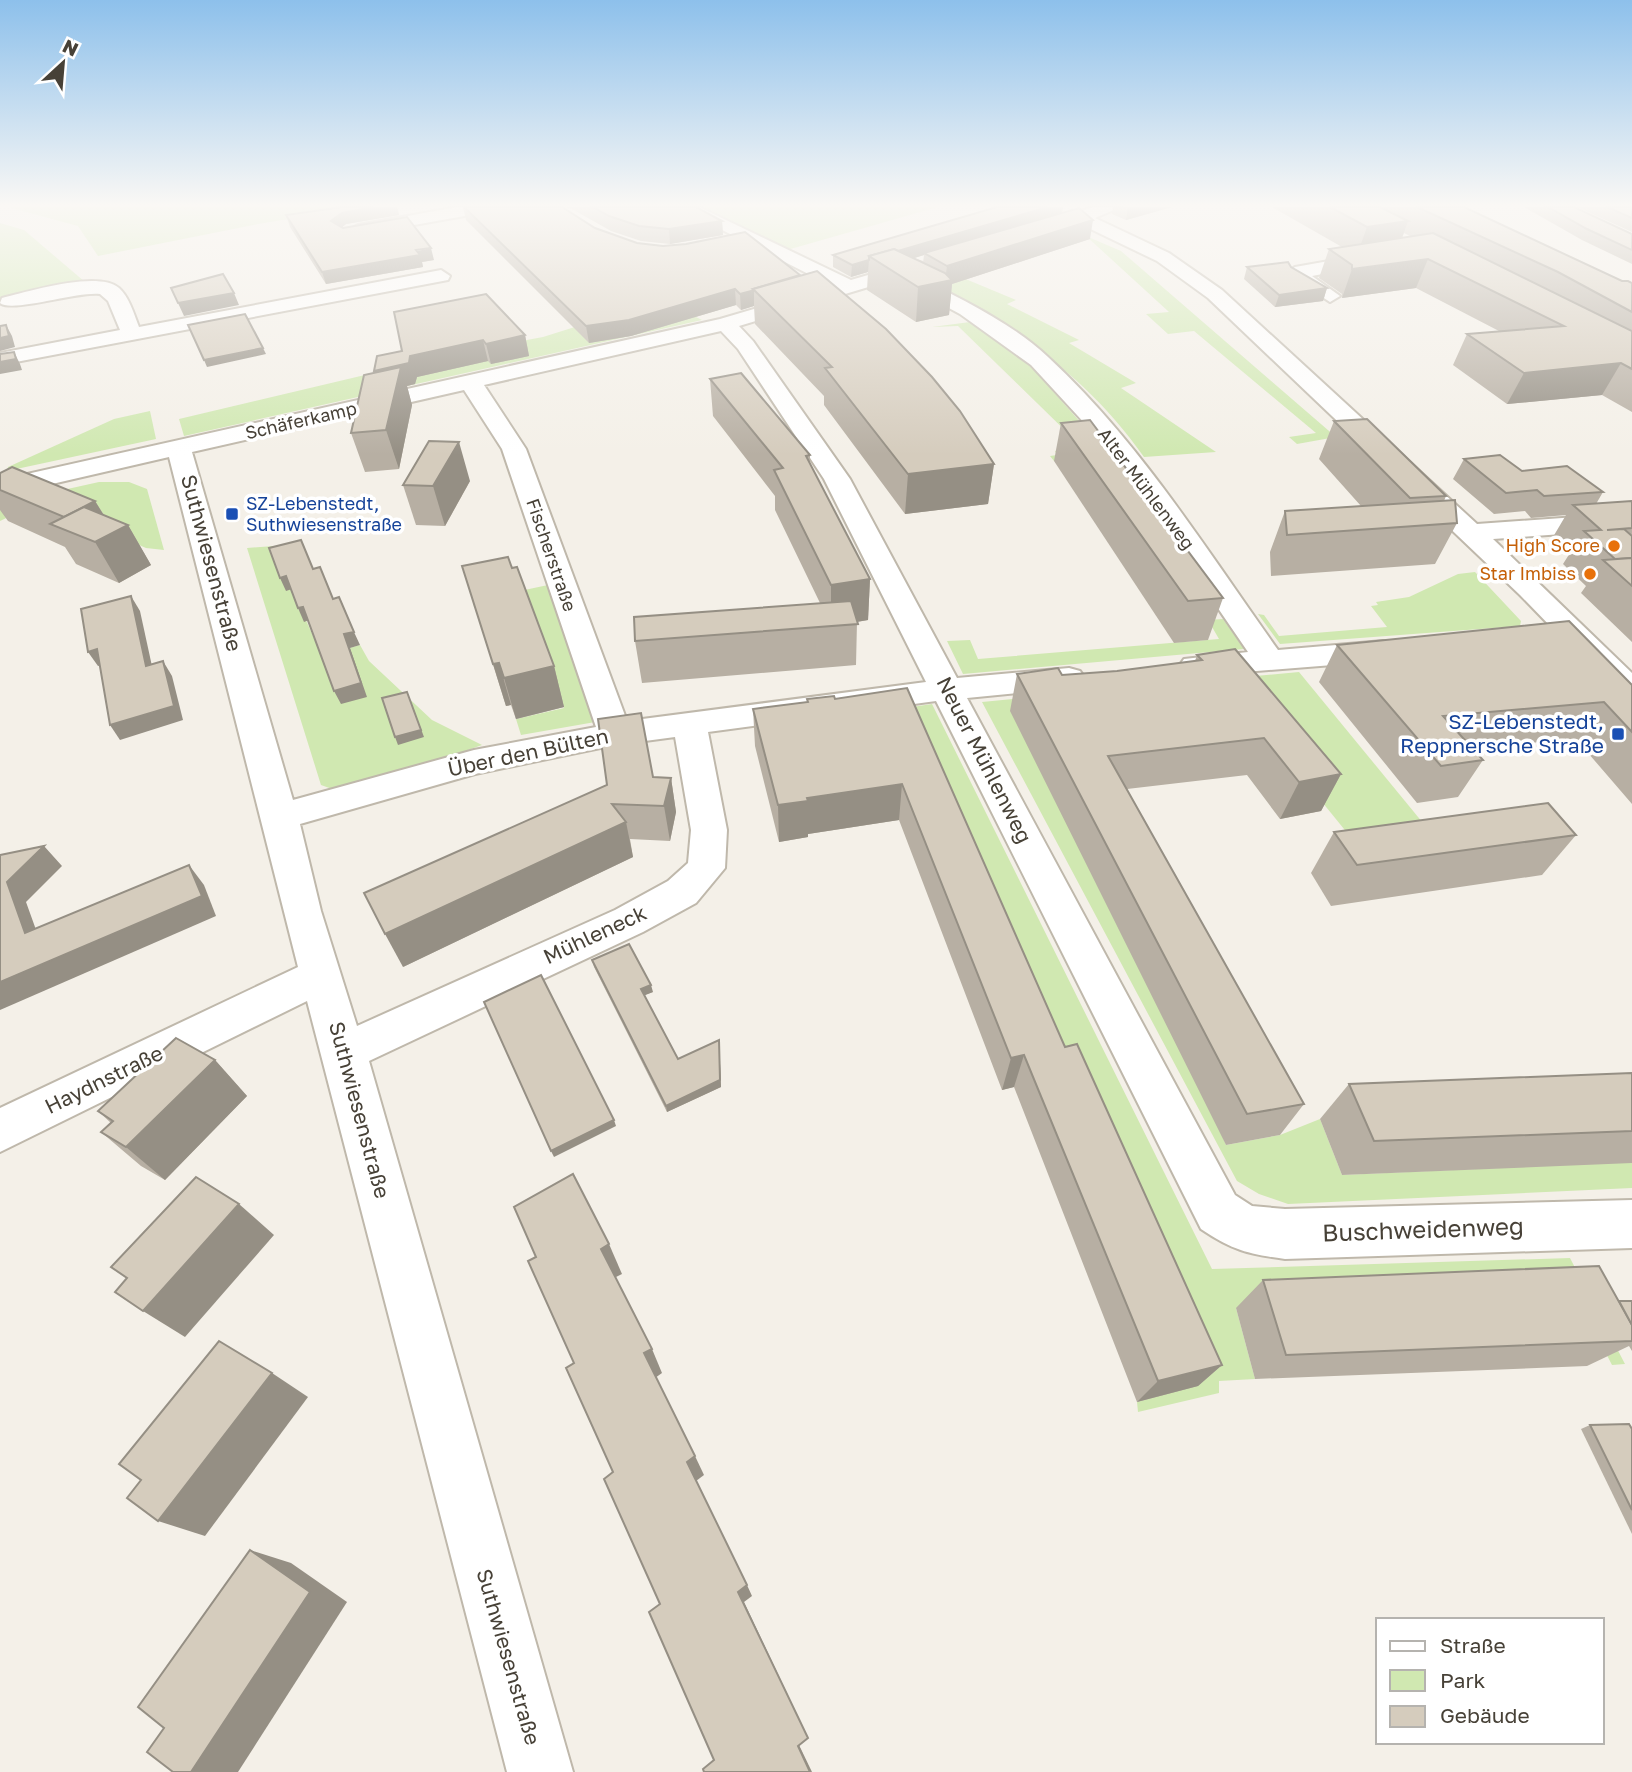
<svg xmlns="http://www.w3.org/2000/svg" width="1632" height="1772" font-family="'Golos Text',sans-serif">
<rect width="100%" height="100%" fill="#f4f0e8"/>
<!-- green -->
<g fill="#d0e8b1">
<polygon points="8,207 362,207 258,224 98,256 78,226"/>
<polygon points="695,207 938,207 787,250"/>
<polygon points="0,223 24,230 85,282 0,299"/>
<polygon points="1086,236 1121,251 1336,437 1297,444 1289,437 1316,433 1194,331 1168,334 1146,314 1169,312"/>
<path d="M944,270L1016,300L1007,304L1079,340L1069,343L1136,383L1121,388L1216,452L1144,457C1084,372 1011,326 921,279Z"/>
<polygon points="692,315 702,320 184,436 179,419 462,352 543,337 578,326"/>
<polygon points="970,322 1027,362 1105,450 1197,582 1139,589 1137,586 1167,583 1082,459 1054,461 1050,456 1057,455 1055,451 1081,446 958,326 932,327"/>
<polygon points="150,411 156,439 7,471 8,467 114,419"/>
<polygon points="99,482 129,482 147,489 164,550 146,548 40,502 0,521 0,504"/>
<polygon points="300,544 292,589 322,656 360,645 369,661 432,720 482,745 446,758 332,789 321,785 247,548"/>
<polygon points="1475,572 1521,621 1520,626 1280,644 1258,614 1264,615 1279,636 1387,627 1371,606 1378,605 1376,602 1409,597 1458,574"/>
<polygon points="548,585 601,721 521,735 516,719 564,708 518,598 474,607 473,601"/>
<polygon points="1223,619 1244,649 963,674 947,641 970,640 978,659 1219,639 1208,620"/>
<polygon points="1299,672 1432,834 1357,845 1222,679"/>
<polygon points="1044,696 1226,1145 1280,1135 1320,1119 1342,1175 1632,1162 1632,1188 1288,1204 1259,1194 1237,1181 982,702"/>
<polygon points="932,704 1212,1269 1570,1258 1625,1364 1612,1365 1575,1293 1236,1308 1255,1379 1219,1381 1219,1393 1138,1412 1137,1402 1198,1385 859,715"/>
</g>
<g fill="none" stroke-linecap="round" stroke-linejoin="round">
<!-- minor casing -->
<g stroke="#bfb8ab" stroke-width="4">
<g id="minor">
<polygon points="457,207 495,207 487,212 358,235 349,230 358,225"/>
<path d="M677,207H699L851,280L916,261L923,263L925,267L912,274C957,297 1011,322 1048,357C1139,441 1206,549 1278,650L1383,641L1394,644L1398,651L1394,658L1383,661L1195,676L1184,673L1179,666L1184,659L1248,652L1111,452L1031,365L960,314L895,279L739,326L753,341L850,479L957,678L1069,668L1080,671L1085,678L1080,685L1069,688L967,698L1235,1195L1252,1206L1285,1209L1632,1200V1248L1285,1259C1248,1254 1232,1250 1201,1229L936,701L708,732L727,830L725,868L696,903L643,932L369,1061L573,1772H507L307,1001L0,1152V1108L298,967L169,457L0,496V480L720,319L832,286ZM721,331L738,349L824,479L926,682L627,721L526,449L484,385ZM464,390L502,449L596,727L474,750L293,800L192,452ZM675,737L691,830L688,863L668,881L615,910L357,1026L321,911L300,824L475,774L615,745Z"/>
<polygon points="1094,207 1121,207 1095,218 1169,253 1222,290 1477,524 1632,513 1632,529 1493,539 1632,673 1632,702 1621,699 1520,595 1208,298 1157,261 1078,223 1037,235 1028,230 1031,226"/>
<polygon points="1374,253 1380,255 1383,259 1380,263 1312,276 1340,296 1330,302 1286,273 1295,267"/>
<path d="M441,270L450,276L448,280L0,365V353L120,330L108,301L100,294C78,291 12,313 0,303L2,298C27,292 98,270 119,288C129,297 134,314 139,327Z"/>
</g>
</g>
<!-- minor -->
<use href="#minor" fill="#fff" fill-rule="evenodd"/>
</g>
<!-- wall -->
<g fill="#b7afa3" fill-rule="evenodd">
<polygon points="343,207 397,207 399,215 346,224 342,227 434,260 422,262 423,267 326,284 290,227 286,215"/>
<polygon points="463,207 562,207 595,228 637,243 663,246 686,244 745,232 994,464 988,504 905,514 824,405 824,396 755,324 754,306 741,310 736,305 631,336 589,343 466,220"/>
<polygon points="564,207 696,207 722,221 723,235 670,244 641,241 611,231 572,209"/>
<path d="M1063,207L1062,212L1090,239L952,284L949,315L916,322L867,290L868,272L851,277L833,267V255ZM924,255L923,263L914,258Z"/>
<polygon points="1113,207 1172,207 1126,220 1112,214"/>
<path d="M1272,207H1464L1622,281L1632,283V412L1602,395L1507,404L1453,365L1467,334L1499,331L1416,288L1342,298V294L1319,278L1329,249L1342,247ZM1404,233L1410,236L1402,238Z"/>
<polygon points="1524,207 1574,207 1632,234 1632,264 1582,240"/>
<polygon points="1577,207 1632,207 1632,232"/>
<polygon points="1247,267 1291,267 1327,288 1323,301 1275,307 1244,279"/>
<polygon points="525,335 529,356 491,364 488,361 417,377 415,384 407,386 412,405 399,469 365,472 351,433 375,373 374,371 377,356"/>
<polygon points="710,379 810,455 810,464 870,579 868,620 857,622 856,665 642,683 635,641 820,603 775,510 775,496 713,416"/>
<polygon points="1334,421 1446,496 1444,501 1457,523 1435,564 1271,576 1270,552 1285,511 1361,506 1319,459"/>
<polygon points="1061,423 1223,598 1208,640 1174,643 1054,461"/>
<polygon points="1464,459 1603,492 1596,504 1632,501 1632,642 1581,593 1586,586 1563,564 1570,553 1553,537 1566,515 1531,518 1525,511 1494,514 1453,479"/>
<polygon points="0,473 95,501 104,515 128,525 151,565 119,583 76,564 65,547 8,521 0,510"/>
<polygon points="470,481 445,526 416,525 403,485"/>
<polygon points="462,566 512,568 554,666 564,707 516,719 511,705 506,706"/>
<polygon points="1337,645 1632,685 1632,804 1576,739 1473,748 1483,760 1458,797 1417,803 1319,682"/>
<polygon points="1197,655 1341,774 1321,811 1280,819 1247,775 1127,789 1304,1104 1280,1135 1226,1145 1010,711 1017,674 1062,675 1117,671 1195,661"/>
<polygon points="907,688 1065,1047 1222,1365 1198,1386 1137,1402 1014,1087 1002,1090 899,820 808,834 808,837 779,842 755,746 753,709 807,702 807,699 835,699"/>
<polygon points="653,777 671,778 676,812 670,841 630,839 633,857 403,967 607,785"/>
<polygon points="1334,832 1576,835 1542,875 1331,906 1311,873"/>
<polygon points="592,960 653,992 644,995 678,1059 719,1040 721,1087 667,1112 594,967"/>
<polygon points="215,1060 247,1096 165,1180 141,1166 101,1132 111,1123 98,1111"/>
<polygon points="1632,1073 1632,1163 1342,1175 1320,1119 1349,1084"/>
<polygon points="1263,1280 1619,1301 1632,1301 1632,1351 1629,1346 1587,1366 1255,1379 1236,1308"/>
<polygon points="1590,1425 1632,1429 1632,1534 1581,1429"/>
</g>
<!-- shaded-wall -->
<g fill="#958f84">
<polygon points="374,207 397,207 399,215 346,224 335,233 331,221 342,213"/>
<polygon points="1048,207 1063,207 1062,214 924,253 924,255 886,267 873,259"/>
<polygon points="1128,207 1172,207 1126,220"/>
<polygon points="1093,220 1090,239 952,284 949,315 916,322 918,287 945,282 947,266"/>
<polygon points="722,221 723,235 670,244 669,229"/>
<polygon points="1408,221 1398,249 1357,255 1367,227"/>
<polygon points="431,248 434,260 422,262 423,267 326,284 322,272"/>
<polygon points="1428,259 1416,288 1342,298 1352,269"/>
<polygon points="869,260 868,272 851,277 852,265"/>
<polygon points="1327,288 1323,301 1275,307 1279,295"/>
<polygon points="735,289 736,305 631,336 589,343 586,326"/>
<polygon points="754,290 754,306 741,310 740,294"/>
<polygon points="234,293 239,305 184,316 178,303"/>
<polygon points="6,325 12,336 15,347 0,351 0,338"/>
<polygon points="525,335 529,356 491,364 486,344"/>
<polygon points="483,340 488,361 417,377 415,384 407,386 412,405 399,469 386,430 381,392 374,371 410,356"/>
<polygon points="263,348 266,354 207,367 204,360"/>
<polygon points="14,352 20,364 22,370 0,374 0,362"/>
<polygon points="1621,363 1602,395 1507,404 1524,373"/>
<polygon points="459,442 470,481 445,526 433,486"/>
<polygon points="994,464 988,504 905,514 908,474"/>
<polygon points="95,501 114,532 128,525 151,565 119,583 95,542 64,517"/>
<polygon points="286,576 292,589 286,591 280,578"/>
<polygon points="870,579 868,620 831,626 831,585"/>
<polygon points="131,596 140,611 155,680 146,666"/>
<polygon points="303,607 309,620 304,622 298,608"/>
<polygon points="354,632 360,645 350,648 367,697 341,704 334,691 344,634"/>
<polygon points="97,649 107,664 98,666 88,652"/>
<polygon points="163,661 172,676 183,720 120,740 110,725"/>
<polygon points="499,663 511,705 506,706 493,664"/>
<polygon points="554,666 564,707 516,719 504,678"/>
<polygon points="407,692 424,737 398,745 395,737"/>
<polygon points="1341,774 1321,811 1280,819 1299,782"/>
<polygon points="671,778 676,812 670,841 664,806"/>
<polygon points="902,784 899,820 808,834 808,837 779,842 778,805 807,798"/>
<polygon points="626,822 633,857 403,967 385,934"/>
<polygon points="44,846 62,866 26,902 44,952 25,933 7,882"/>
<polygon points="189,865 204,885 216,916 0,1010 0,982"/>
<polygon points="651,985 653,992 643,996 641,989"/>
<polygon points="719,1040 721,1087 667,1112 666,1106"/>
<polygon points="1024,1055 1014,1087 1002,1090 1011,1058"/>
<polygon points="215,1060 247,1096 165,1180 126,1147"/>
<polygon points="614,1120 616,1126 554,1157 551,1151"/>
<polygon points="239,1204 274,1235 185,1337 143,1311"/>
<polygon points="609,1244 622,1274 614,1278 601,1249"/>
<polygon points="652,1349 662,1373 655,1378 644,1353"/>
<polygon points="1222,1365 1198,1386 1137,1402 1158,1381"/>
<polygon points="272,1373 308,1397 205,1536 158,1521"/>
<polygon points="695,1456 704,1475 696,1481 687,1462"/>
<polygon points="250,1550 291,1563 347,1602 238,1772 191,1772"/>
<polygon points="747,1585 752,1596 744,1602 808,1738 738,1592"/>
<polygon points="799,1745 812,1772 810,1772 798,1746"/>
</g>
<!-- building -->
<g fill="#d5ccbd" stroke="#958f84" stroke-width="2">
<polygon points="343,207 374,207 342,213 331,221 343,228 407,217 431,248 416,250 420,255 322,272 286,215"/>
<polygon points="464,207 562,207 595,228 637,243 663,246 686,244 745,232 800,275 753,289 755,290 740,294 735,289 629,320 586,326"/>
<polygon points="593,207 696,207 722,221 669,229 639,226 609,216"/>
<polygon points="997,207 1048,207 898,251 894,249 869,256 869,260 852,265 833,255"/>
<polygon points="1330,207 1380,207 1408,221 1367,227"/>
<polygon points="1417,207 1464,207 1622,281 1628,281 1632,283 1632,312 1558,272"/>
<polygon points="1548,207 1574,207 1632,234 1632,250 1587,229"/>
<polygon points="1607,207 1632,207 1632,218"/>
<polygon points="1079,208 1093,220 947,266 924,253"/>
<polygon points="1433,233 1632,331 1632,369 1621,363 1524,373 1467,334 1564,326 1428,259 1352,269 1352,265 1329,249"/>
<polygon points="894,249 945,273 952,280 918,287 869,256"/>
<polygon points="1288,262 1291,267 1327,288 1279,295 1247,267"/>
<polygon points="817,271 886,329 932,377 960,411 994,464 908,474 825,368 832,367 753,289"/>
<polygon points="223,274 234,293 178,303 171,288"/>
<polygon points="486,294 525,335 486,344 483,340 410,356 409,363 374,371 377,356 402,351 394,312"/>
<polygon points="245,314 263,348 204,360 188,325"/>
<polygon points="6,325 9,336 0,338 0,326"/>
<polygon points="14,352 16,359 0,362 0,354"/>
<polygon points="401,367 386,430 351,433 364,375"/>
<polygon points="741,373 810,455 806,456 870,579 831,585 774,470 783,468 710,379"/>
<polygon points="1367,419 1446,496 1410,498 1334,421"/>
<polygon points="1090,420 1223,598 1188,601 1061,423"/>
<polygon points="429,441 459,442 433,486 403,485"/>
<polygon points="1500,455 1522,471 1567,466 1603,492 1544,496 1537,490 1506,493 1464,459"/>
<polygon points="12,467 95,501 64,517 0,490 0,473"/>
<polygon points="1455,500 1457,523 1287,535 1285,511"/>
<polygon points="1632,501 1632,528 1607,530 1624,529 1632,536 1632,558 1615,559 1584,531 1601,530 1573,505"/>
<polygon points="84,507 128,525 95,542 50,524"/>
<polygon points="301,540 313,569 320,567 333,599 339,597 354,632 344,634 361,683 334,691 303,607 298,608 286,576 280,578 269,548"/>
<polygon points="508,557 512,568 517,567 554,666 504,678 499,663 493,664 462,566"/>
<polygon points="1632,558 1632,586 1603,560"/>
<polygon points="131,596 146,666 163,661 174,706 110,725 97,649 88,652 81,609"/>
<polygon points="851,601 858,624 635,641 634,617"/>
<polygon points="1569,621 1632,685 1632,732 1604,702 1443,716 1483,760 1441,766 1337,645"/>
<polygon points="1235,649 1341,774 1299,782 1264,738 1108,756 1304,1104 1247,1114 1017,674 1058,668 1062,675 1117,671 1202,660 1197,655"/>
<polygon points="907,688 1065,1047 1077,1044 1222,1365 1158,1381 1024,1055 1011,1058 902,784 807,798 808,801 778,805 753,709 808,702 807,699 834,696 835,699"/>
<polygon points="407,692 421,730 395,737 382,698"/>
<polygon points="641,713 653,777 671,778 664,806 612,804 626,822 385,934 364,893 607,785 598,719"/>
<polygon points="1548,803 1576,835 1357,865 1334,832"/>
<polygon points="44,846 7,882 25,933 189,865 202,896 0,982 0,855"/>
<polygon points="629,944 651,985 641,989 678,1059 719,1040 720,1080 666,1106 592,960"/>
<polygon points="541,975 614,1120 551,1151 484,1002"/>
<polygon points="176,1038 215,1060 126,1147 101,1132 113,1121 98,1111"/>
<polygon points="1632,1073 1632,1131 1374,1141 1349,1084"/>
<polygon points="573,1174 609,1244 601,1249 652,1349 644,1353 695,1456 687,1462 747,1585 738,1592 808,1738 798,1746 810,1772 704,1772 703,1769 714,1760 649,1612 660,1604 604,1479 613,1472 566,1368 574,1363 528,1261 536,1257 514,1207"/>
<polygon points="196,1177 239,1204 143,1311 115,1292 127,1278 111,1267"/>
<polygon points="1599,1266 1632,1325 1632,1341 1286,1355 1263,1280"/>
<polygon points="1619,1301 1632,1301 1632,1325"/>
<polygon points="219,1341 272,1373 158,1521 127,1498 141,1480 119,1464"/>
<polygon points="1629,1424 1632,1429 1632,1510 1590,1425"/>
<polygon points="250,1550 310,1592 191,1772 173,1772 147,1752 164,1728 138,1707"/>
</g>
<!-- sky -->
<linearGradient id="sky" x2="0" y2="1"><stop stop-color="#8dc0eb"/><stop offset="0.45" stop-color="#faf8f5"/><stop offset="1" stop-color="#faf8f5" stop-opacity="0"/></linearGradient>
<rect width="1632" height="455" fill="url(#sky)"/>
<!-- markers -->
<g fill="#1a4fb4" stroke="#fff" stroke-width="2.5">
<rect x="225" y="507" width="14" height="14" rx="3.5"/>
<rect x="1611" y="727" width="14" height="14" rx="3.5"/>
</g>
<g fill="#e8710a" stroke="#fff" stroke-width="2.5">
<circle cx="1614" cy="546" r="7"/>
<circle cx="1590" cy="574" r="7"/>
</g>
<g text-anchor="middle" stroke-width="7" stroke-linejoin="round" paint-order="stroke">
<!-- far-street labels -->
<g font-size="18" fill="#474137" stroke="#fff">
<text transform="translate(301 421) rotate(-13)" y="6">Schäferkamp</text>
<text transform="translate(1146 489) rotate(53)" y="6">Alter Mühlenweg</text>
<text transform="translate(551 555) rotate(71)" y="6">Fischerstraße</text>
</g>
<!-- far-transit labels -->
<g font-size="18" fill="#164399" stroke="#fff" text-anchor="start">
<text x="246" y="510">SZ-Lebenstedt,<tspan x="246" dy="21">Suthwiesenstraße</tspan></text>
</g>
<!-- far-food labels -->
<g font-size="18" fill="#c56008" stroke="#fff" text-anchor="end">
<text x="1600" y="552">High Score</text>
<text x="1576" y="580">Star Imbiss</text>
</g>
<!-- street labels -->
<g font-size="21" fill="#474137" stroke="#fff">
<text transform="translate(211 563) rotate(75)" y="7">Suthwiesenstraße</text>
<text transform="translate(528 753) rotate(-12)" y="7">Über den Bülten</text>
<text transform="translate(984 760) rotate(63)" y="7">Neuer Mühlenweg</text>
<text transform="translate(595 935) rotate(-25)" y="7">Mühleneck</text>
<text transform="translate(104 1080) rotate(-26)" y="7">Haydnstraße</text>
<text transform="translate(359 1110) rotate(75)" y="7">Suthwiesenstraße</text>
<text transform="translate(508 1657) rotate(74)" y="7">Suthwiesenstraße</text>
</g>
<!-- transit labels -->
<g font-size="21" fill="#164399" stroke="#fff" text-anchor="end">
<text x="1604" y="729">SZ-Lebenstedt,<tspan x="1604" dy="24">Reppnersche Straße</tspan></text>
</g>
<!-- near-street labels -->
<g font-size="24" fill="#474137" stroke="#fff">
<text transform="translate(1423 1230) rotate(-2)" y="8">Buschweidenweg</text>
</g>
</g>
<!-- legend -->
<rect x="1376" y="1618" width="228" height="126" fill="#ffffff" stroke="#b5b3af" stroke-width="2"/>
<rect x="1390" y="1641" width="35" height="10" fill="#ffffff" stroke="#b5b3af" stroke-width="2"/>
<text x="1440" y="1653" font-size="21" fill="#474137">Straße</text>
<rect x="1390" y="1670" width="35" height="21" fill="#d0e8b1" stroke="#b5b3af" stroke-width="2"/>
<text x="1440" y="1688" font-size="21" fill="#474137">Park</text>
<rect x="1390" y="1706" width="35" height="21" fill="#d5ccbd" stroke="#b5b3af" stroke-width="2"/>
<text x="1440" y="1723" font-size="21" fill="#474137">Gebäude</text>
<!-- north arrow -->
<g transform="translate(63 63) rotate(26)" stroke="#ffffff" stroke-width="5" paint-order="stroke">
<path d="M0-5L12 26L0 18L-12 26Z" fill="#474137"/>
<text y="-10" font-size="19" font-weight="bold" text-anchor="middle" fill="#474137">N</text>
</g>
</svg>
